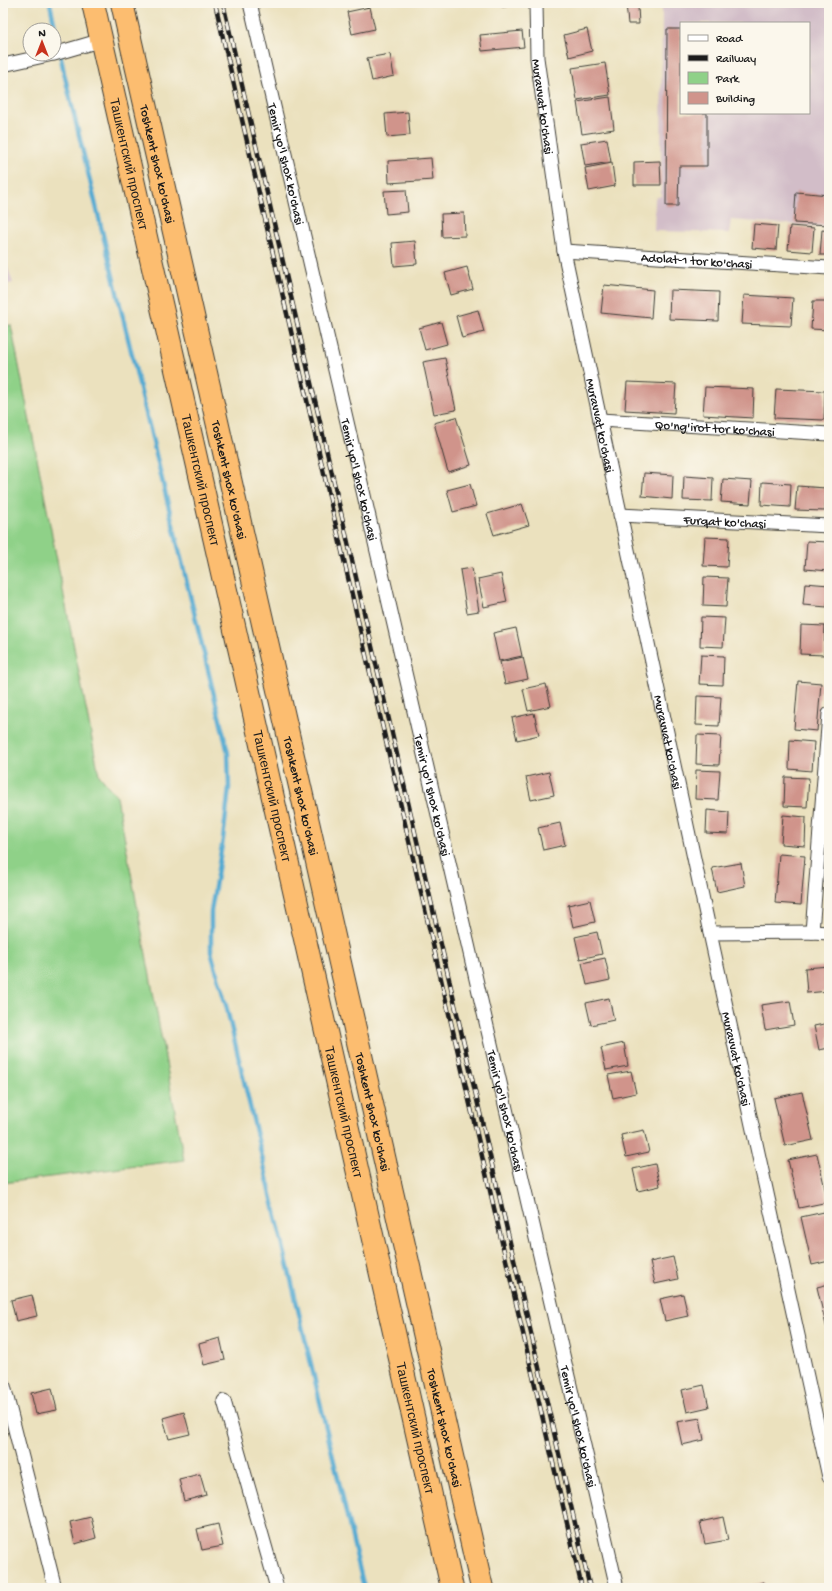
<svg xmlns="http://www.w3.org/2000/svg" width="832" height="1591" font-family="'Gochi Hand',sans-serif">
<rect width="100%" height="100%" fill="#fbf7ec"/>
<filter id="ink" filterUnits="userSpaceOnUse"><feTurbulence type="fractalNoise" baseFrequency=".025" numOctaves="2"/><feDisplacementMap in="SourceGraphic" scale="8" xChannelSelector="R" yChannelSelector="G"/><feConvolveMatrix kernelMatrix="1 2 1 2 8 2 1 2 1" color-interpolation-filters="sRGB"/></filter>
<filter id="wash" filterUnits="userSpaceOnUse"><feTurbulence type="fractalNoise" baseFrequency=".012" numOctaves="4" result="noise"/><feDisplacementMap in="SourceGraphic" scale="16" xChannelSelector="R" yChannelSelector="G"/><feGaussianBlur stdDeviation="0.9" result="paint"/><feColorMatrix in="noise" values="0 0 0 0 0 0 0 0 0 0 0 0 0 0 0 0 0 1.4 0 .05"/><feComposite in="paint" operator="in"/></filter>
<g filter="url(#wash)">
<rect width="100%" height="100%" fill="#ebe1be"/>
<!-- industrial -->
<g fill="#d2bdc8" fill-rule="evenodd">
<path d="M662,3H829V227L731,220L729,233L654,231L655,198L661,196ZM681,23H809V113H681Z"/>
<polygon points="3,253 13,283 3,285"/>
</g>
<!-- green -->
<polygon fill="#8fd188" stroke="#567652" points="11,325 99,775 117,797 184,1160 3,1183 3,326"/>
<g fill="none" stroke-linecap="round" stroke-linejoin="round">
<!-- stream -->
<polyline stroke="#55aad1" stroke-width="4.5" points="50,3 64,73 228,753 229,788 223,839 211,911 211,952 227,1009 364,1588"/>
</g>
<g id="blocks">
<!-- building -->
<g fill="#d0948b">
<polygon points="501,3 525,3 525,5 502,7"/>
<polygon points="626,3 652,3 652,6 638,7 639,24 628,24"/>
<polygon points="370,7 375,29 352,34 347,12"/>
<polygon points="587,29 592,51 569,57 564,35"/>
<polygon points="667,29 681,29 681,113 707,113 707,166 679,166 678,206 666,206"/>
<polygon points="522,31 524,47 482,51 480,35"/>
<polygon points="390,54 394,76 372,81 367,58"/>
<polygon points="605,63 610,95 577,100 572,68"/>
<polygon points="610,97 614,129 582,134 577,102"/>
<polygon points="408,112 410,135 387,137 385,114"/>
<polygon points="607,139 611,162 585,166 581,143"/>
<polygon points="431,158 433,180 389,183 388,161"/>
<polygon points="660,161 661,185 634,185 634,162"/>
<polygon points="612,163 615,186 589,191 585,168"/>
<polygon points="406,190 408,212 386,214 384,191"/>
<polygon points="796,192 829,195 829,225 794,223"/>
<polygon points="464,213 465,236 442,237 441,214"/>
<polygon points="754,224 778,226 776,250 752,248"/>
<polygon points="790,226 814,228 812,252 788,250"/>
<polygon points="822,230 829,231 829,255 820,255"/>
<polygon points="415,241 417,264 394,266 392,243"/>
<polygon points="467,267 473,289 451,295 445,273"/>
<polygon points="604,285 653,290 651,318 601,313"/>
<polygon points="670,290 719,292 718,321 669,319"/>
<polygon points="744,295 793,298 791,326 742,324"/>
<polygon points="813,301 829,301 829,330 811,329"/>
<polygon points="478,310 484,332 462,338 456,316"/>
<polygon points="441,322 447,344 425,350 419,328"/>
<polygon points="445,358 456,410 434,414 423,362"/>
<polygon points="627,382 676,384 674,413 625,410"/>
<polygon points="705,387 754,389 753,418 703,415"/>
<polygon points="776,389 825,391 824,420 774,418"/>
<polygon points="456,417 471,465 448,472 434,423"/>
<polygon points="644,473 673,475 672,499 642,496"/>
<polygon points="684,476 713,478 712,501 683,500"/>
<polygon points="723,479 752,481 750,504 721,502"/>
<polygon points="762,482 791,484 790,507 761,505"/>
<polygon points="470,484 476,506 453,512 447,490"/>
<polygon points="797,486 826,488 825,511 795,510"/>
<polygon points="522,504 529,525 494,535 487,514"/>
<polygon points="705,537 729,538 727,567 703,566"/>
<polygon points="807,541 829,542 828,571 805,569"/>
<polygon points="472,568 479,611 467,613 460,570"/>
<polygon points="501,574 507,602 484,607 478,579"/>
<polygon points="704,577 728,578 726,607 703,606"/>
<polygon points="805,583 829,585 827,607 803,605"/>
<polygon points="701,617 725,618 723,647 700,646"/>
<polygon points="801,625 825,626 824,655 800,654"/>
<polygon points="516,628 522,656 499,661 493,633"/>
<polygon points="701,655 724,656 723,685 699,684"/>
<polygon points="523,657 528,679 505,684 500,662"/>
<polygon points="798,681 821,683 817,731 794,729"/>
<polygon points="546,684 551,706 528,711 523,689"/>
<polygon points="697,696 721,697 719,726 696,725"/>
<polygon points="534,713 539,735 517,740 512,718"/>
<polygon points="697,735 721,736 719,765 696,764"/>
<polygon points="790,740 814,742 812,771 789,769"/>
<polygon points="696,770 720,771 718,800 695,799"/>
<polygon points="549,772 554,795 531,800 526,777"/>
<polygon points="785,777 809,778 807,807 784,806"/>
<polygon points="707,810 729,812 728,834 706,833"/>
<polygon points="783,815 806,817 805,846 781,844"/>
<polygon points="560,823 565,845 543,850 538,828"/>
<polygon points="779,854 805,856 801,905 775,903"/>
<polygon points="741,863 745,886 717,892 712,868"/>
<polygon points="590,900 595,922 573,927 568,905"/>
<polygon points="597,932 602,954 580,959 575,937"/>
<polygon points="605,958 610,980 587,985 582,963"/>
<polygon points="829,966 829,991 807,993 805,968"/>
<polygon points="609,998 614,1020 591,1025 586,1003"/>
<polygon points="790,1001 794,1025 765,1030 761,1005"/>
<polygon points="829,1023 829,1048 819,1050 814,1026"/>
<polygon points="624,1043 628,1066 606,1070 601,1048"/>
<polygon points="631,1071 636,1093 613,1098 608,1075"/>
<polygon points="802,1092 813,1140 785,1146 774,1098"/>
<polygon points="644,1130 649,1152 626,1157 621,1135"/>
<polygon points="817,1154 828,1202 799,1208 788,1160"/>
<polygon points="655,1164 660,1186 638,1191 633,1169"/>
<polygon points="829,1211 829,1261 812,1265 801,1217"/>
<polygon points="673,1257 678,1279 655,1284 650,1262"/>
<polygon points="829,1284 829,1334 828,1334 817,1287"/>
<polygon points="683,1294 688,1316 665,1321 660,1299"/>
<polygon points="32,1295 37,1316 16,1321 11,1300"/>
<polygon points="220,1338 225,1360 204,1365 199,1344"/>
<polygon points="704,1385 709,1407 687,1412 682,1390"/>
<polygon points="52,1388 57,1410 36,1414 31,1393"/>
<polygon points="184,1412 190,1434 169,1439 163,1418"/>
<polygon points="700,1418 704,1440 682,1445 677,1422"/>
<polygon points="200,1474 206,1495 184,1501 179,1479"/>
<polygon points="91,1517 96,1538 75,1544 70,1522"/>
<polygon points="723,1517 728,1540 705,1544 700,1522"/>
<polygon points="218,1524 223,1546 202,1550 197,1529"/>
<polygon points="764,1582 766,1588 743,1588"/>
</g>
</g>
</g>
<g filter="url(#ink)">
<use href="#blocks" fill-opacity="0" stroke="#3b3a34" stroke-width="1"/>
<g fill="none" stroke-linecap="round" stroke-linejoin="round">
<!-- street casing -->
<g stroke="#3b3a34" stroke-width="15">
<g id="street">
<path id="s1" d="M250,3L617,1588"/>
<path id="s2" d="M536,3L537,58L564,251L710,933L829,1477"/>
<polyline points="54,54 102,40"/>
<polyline points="3,65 53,54"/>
<path id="s3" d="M564,251L829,268"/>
<path id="s4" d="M600,420L829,434"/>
<path id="s5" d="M620,515L829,526"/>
<polyline points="812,932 829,714"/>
<polyline points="710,933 812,932 829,933"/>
<polyline points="3,1382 55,1588"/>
<polyline points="224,1401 277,1588"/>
</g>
</g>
<!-- highway casing -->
<g stroke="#3b3a34" stroke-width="24">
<g id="highway">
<path id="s6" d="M93,3L452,1588"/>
<path id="s7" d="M122,3L482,1588"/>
</g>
</g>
<!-- street -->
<use href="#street" stroke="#fff" stroke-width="13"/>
<!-- highway -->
<use href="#highway" stroke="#fcbd6f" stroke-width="22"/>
<!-- rail casing -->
<g stroke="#1c1c1c" stroke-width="4.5">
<g id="rail">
<polyline points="215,3 582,1588"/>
<polyline points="223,3 590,1588"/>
</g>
</g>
<!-- rail -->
<use href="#rail" stroke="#fbf7ec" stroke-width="3" stroke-dasharray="9" stroke-linecap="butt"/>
</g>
</g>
<g text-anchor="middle" stroke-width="4" stroke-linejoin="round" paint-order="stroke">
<!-- street labels -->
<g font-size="13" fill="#1c1c1c" stroke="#fbf7ec">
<text dy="5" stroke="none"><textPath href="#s2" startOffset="104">Muravvat ko'chasi</textPath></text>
<text dy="5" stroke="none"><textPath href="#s6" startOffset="165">Ташкентский проспект</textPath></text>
<text dy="5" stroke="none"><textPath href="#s7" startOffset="165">Toshkent shox ko'chasi</textPath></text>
<text dy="5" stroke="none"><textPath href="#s1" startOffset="165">Temir yo'l shox ko'chasi</textPath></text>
<text dy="5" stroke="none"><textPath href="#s3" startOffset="133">Adolat-1 tor ko'chasi</textPath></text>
<text dy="5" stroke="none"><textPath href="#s2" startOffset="428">Muravvat ko'chasi</textPath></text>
<text dy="5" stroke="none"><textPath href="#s4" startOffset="115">Qo'ng'irot tor ko'chasi</textPath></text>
<text dy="5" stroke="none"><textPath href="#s6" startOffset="489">Ташкентский проспект</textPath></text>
<text dy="5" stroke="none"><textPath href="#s7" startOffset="489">Toshkent shox ko'chasi</textPath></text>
<text dy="5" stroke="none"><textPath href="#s1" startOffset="489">Temir yo'l shox ko'chasi</textPath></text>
<text dy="5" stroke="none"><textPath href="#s5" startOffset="105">Furqat ko'chasi</textPath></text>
<text dy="5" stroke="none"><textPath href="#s2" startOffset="752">Muravvat ko'chasi</textPath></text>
<text dy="5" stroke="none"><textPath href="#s6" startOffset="813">Ташкентский проспект</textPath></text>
<text dy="5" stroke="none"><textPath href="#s7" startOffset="813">Toshkent shox ko'chasi</textPath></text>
<text dy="5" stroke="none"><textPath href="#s1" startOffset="813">Temir yo'l shox ko'chasi</textPath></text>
<text dy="5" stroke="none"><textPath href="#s2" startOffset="1076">Muravvat ko'chasi</textPath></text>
<text dy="5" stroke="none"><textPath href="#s6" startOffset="1137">Ташкентский проспект</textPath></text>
<text dy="5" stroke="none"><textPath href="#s7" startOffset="1137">Toshkent shox ko'chasi</textPath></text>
<text dy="5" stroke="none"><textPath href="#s1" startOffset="1137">Temir yo'l shox ko'chasi</textPath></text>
<text dy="5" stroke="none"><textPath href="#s7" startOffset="1461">Toshkent shox ko'chasi</textPath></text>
<text dy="5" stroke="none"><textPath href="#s1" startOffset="1461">Temir yo'l shox ko'chasi</textPath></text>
<text dy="5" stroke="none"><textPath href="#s6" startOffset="1461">Ташкентский проспект</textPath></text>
</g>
</g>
<!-- margin -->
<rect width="832" height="1591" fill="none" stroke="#fbf7ec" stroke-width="16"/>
<!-- legend -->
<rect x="680" y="22" width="130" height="92" fill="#fbf7ec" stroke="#a29f99"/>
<rect x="688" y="35" width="20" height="6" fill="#ffffff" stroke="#a29f99"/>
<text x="716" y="42" font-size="12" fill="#1c1c1c">Road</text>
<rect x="688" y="55" width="20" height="6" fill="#1c1c1c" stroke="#a29f99"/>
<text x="716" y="62" font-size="12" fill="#1c1c1c">Railway</text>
<rect x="688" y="72" width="20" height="12" fill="#8fd188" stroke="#a29f99"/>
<text x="716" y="82" font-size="12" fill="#1c1c1c">Park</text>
<rect x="688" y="92" width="20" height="12" fill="#d0948b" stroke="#a29f99"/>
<text x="716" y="102" font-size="12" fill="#1c1c1c">Building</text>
<!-- north arrow -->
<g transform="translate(42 42)"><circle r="19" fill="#fbf7ec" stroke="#a29f99"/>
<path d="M0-3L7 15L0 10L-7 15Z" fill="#c8321e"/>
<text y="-6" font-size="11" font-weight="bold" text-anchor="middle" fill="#1c1c1c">N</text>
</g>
</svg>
